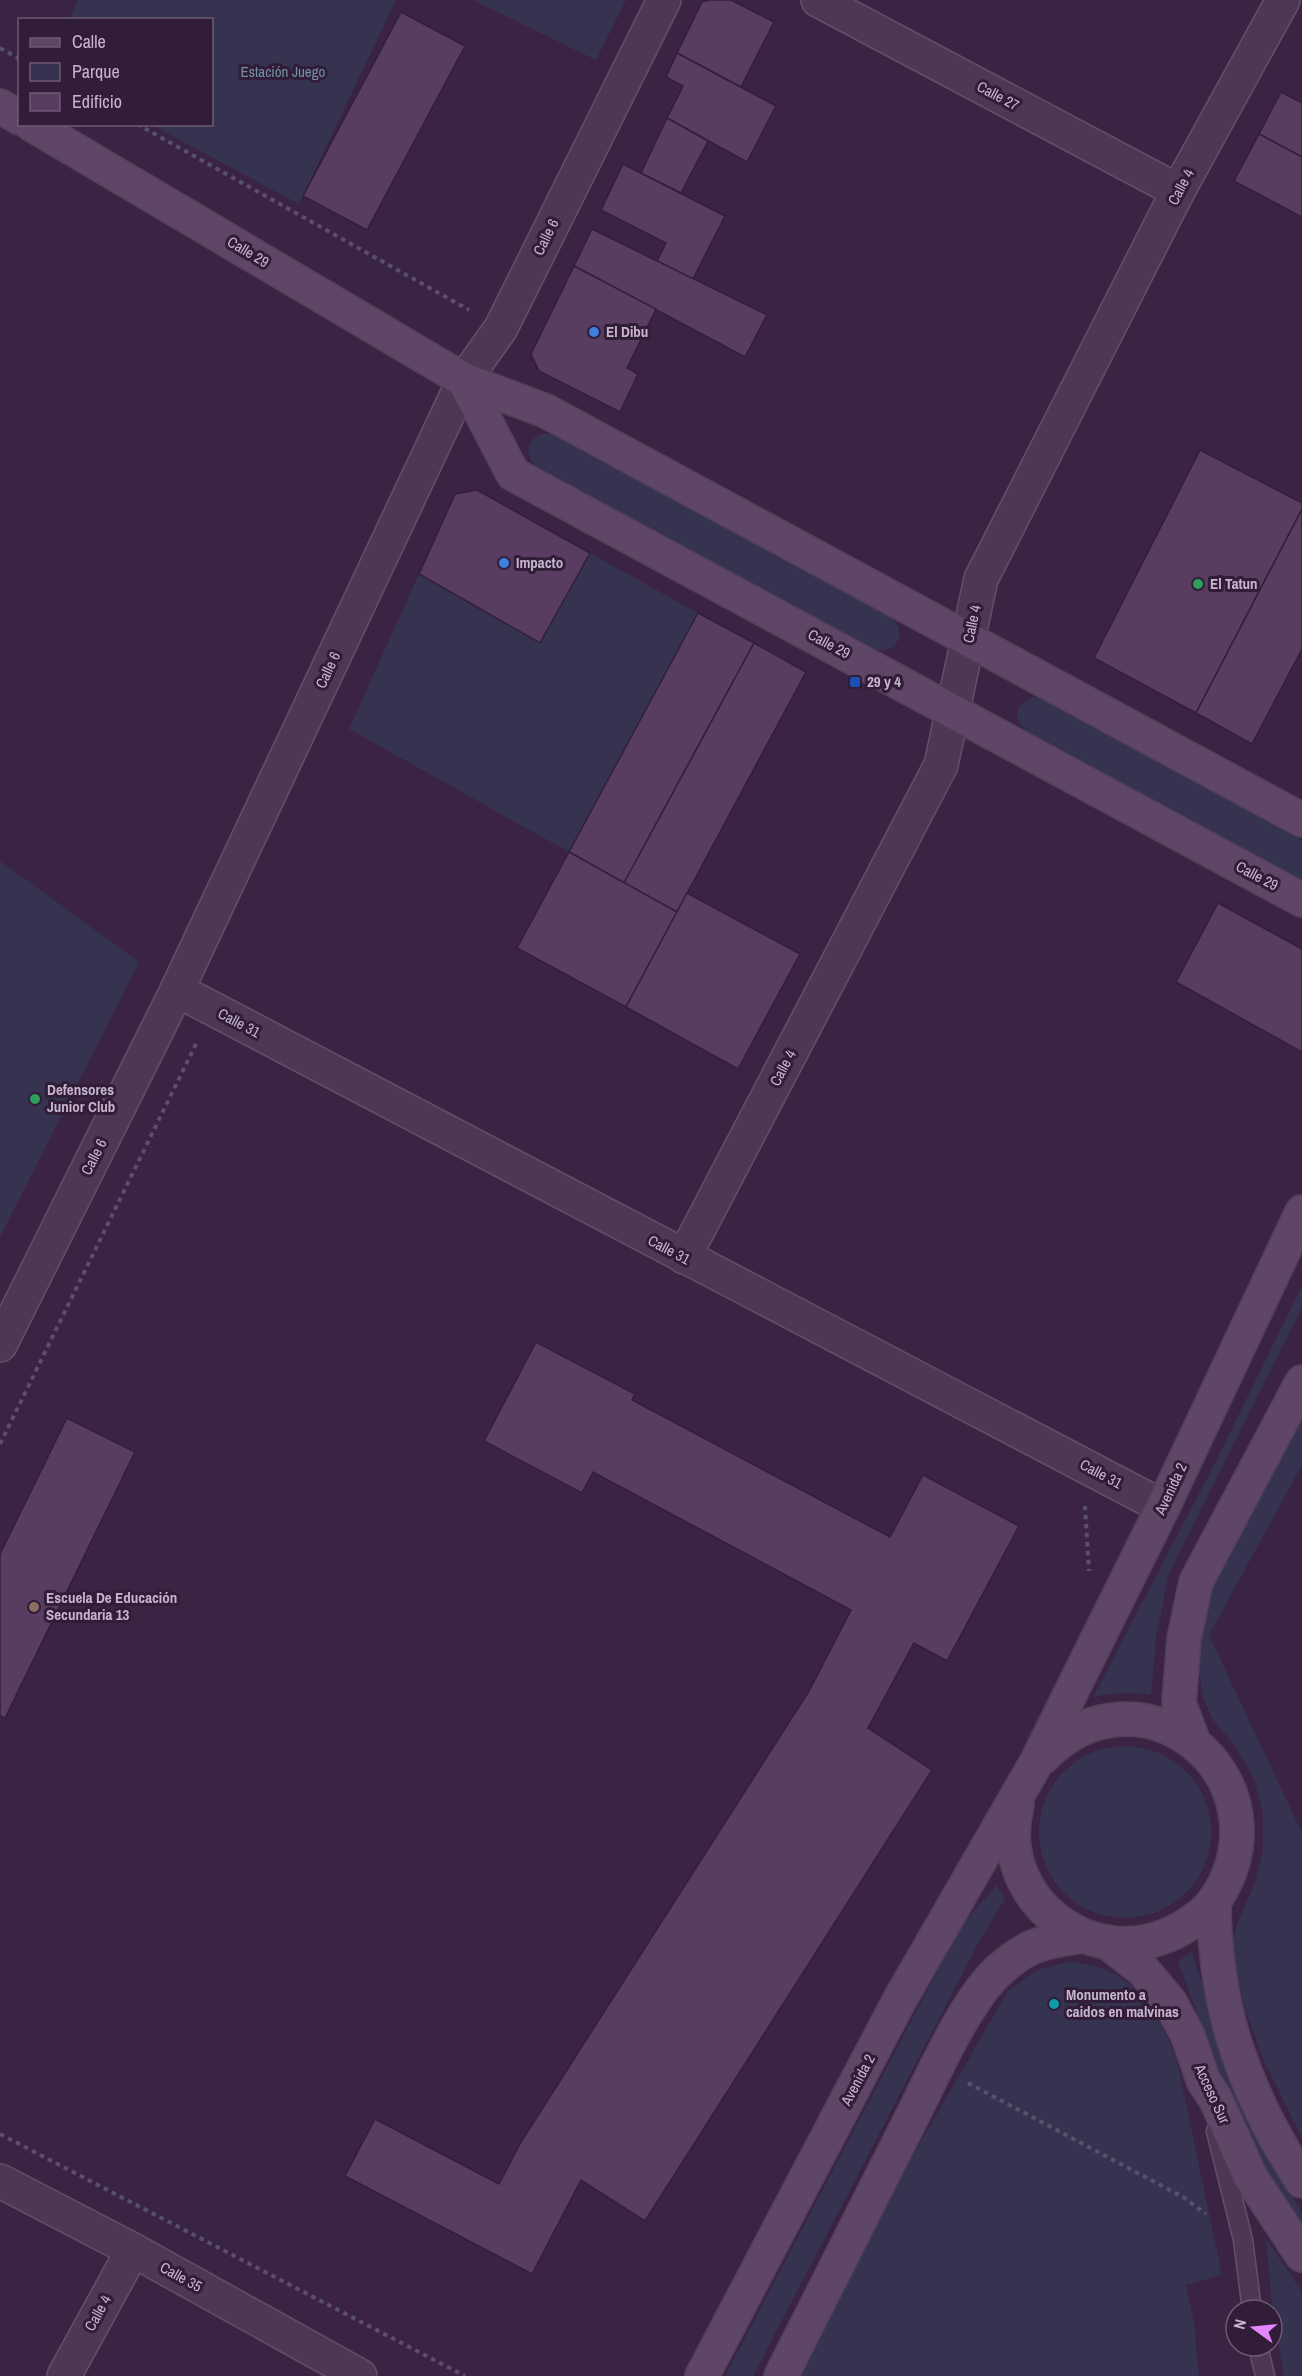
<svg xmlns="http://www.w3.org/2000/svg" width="1302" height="2376" font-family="'Archivo Narrow',sans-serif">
<rect width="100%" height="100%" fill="#3b2343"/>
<!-- green -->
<g fill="#363351">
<polygon points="78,0 396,0 299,204 152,125 212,124 212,20 69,19"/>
<polygon points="473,0 626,0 596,60"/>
<path d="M545,433L553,435L891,617C908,633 897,655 874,649L536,466C523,453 527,438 545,433Z"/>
<polygon points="590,553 698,613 569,852 349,729 419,574 540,643"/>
<path d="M1034,697L1043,700L1302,840V880L1026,731C1012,718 1015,703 1034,697Z"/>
<polygon points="0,861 139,962 0,1237"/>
<path d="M1302,1286V1307L1169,1573L1156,1638L1151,1695C1133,1691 1111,1693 1093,1697L1214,1465Z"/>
<polygon points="1302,1411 1302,1465 1209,1635 1302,1833 1302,2138 1263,2059 1246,2012 1234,1964 1232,1942 1239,1919 1254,1885 1263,1850 1263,1814 1254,1779 1236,1747 1213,1720 1204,1700 1198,1668 1201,1627 1207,1592"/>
<circle cx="1125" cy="1832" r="86"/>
<polygon points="997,1885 1005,1899 980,1940 753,2376 725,2376 962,1924"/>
<polygon points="1192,1952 1236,2093 1302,2214 1302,2232 1264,2165 1222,2083 1178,1961"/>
<path d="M1071,1961C1083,1964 1097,1966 1108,1971C1146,1988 1163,2024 1177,2061L1222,2275L1186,2285L1194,2322L1199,2376H799L879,2214L1008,1991L1037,1970Z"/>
<polygon points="1266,2238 1302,2292 1302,2376 1284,2376 1283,2371 1272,2305"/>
</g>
<!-- building -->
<g fill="#583d61" stroke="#331f3a" stroke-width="1.5">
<polygon points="709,0 731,0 774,22 741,87 677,53 702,2"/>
<polygon points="401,12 465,46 367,230 303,196"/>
<polygon points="677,53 776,106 747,162 667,118 683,86 666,77"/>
<polygon points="1281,92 1302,103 1302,157 1259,134"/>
<polygon points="667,118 708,141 681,193 641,173"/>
<polygon points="1259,134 1302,157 1302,217 1234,181"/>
<polygon points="623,164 725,216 693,279 657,261 666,243 601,210"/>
<polygon points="592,229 767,315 745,357 574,266"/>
<polygon points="574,266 656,309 627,368 638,374 620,412 539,371 531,354"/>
<polygon points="1200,450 1302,503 1302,509 1196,713 1094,658"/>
<polygon points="477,490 590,553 540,643 419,574 455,494"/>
<polygon points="1302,509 1302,649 1252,744 1196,713"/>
<polygon points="698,613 754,643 624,883 569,852"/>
<polygon points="754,643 806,672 677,912 624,883"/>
<polygon points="569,852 677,912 626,1007 517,948"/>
<polygon points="687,893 800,954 738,1069 626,1007"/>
<polygon points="1218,903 1302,949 1302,1052 1176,982"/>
<polygon points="536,1342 635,1394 632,1400 890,1537 923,1475 1019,1526 947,1661 914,1643 868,1728 932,1770 645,2221 581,2180 532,2274 345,2176 375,2119 499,2184 521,2142 809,1691 851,1610 593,1472 582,1493 484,1441"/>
<polygon points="67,1418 135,1452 5,1718 0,1716 0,1554"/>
</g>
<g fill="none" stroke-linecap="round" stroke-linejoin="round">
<!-- lane casing -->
<g stroke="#64506a" stroke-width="21">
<g id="lane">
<polyline points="1216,2131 1243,2240 1252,2310"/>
<polyline points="1258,2346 1265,2376"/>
</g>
</g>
<!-- street casing -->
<g stroke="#64506a" stroke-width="36">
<g id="street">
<polyline points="818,0 1178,191"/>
<polyline points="177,990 1163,1507"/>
<polyline points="684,1257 941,765 981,579 1178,191 1283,0"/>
<polyline points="0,1345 177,990 464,380 501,328 664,0"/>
<polyline points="0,2181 133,2250 360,2376"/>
<polyline points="64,2376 133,2250"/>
</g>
</g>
<!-- secondary casing -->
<g stroke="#523f59" stroke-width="36">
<g id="secondary">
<polyline points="0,106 20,118"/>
<polyline points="31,124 464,380 546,411 1302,820"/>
<polyline points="464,380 513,474 1302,900"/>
<polyline points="1194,1743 1179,1703 1184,1639 1196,1582 1302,1382"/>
<path d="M1017,1805C992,1901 1097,1978 1182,1928C1194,1921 1208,1911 1216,1899C1293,1778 1141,1655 1043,1757"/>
<path d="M1214,1901C1214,2007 1244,2092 1302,2181"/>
<polyline points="1110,1944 1143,1970 1170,2002 1188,2036 1203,2080 1216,2100 1251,2178 1302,2255"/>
<polyline points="702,2376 899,2001 1036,1763 1163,1507 1302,1212"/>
<path d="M781,2376C825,2289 869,2202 913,2115C934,2073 964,2005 996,1973C1027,1944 1042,1942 1082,1936"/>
</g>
</g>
<!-- path -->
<g stroke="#58506c" stroke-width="4" stroke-dasharray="4.5 4.5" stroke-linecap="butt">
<polyline points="0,48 20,59"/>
<polyline points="137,124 469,310"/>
<polyline points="0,1444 197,1042"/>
<polyline points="1085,1506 1089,1571"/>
<polyline points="968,2083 1183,2197 1206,2214"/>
<polyline points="0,2134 465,2376"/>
</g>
<!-- lane -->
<use href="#lane" stroke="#4c3852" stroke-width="18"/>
<!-- street -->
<use href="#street" stroke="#4c3852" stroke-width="33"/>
<!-- secondary -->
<use href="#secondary" stroke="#5f4566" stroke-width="33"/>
</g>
<!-- markers -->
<g fill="#3f7fe0" stroke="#311d38" stroke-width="2">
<circle cx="594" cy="332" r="6"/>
<circle cx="504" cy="563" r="6"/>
</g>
<g fill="#2e9e5b" stroke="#311d38" stroke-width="2">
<circle cx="1198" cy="584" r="6"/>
<circle cx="35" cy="1099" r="6"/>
</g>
<rect fill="#1a4fb4" stroke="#311d38" stroke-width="2" x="849" y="676" width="12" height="12" rx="3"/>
<circle fill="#8d6e63" stroke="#311d38" stroke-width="2" cx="34" cy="1607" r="6"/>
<circle fill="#0f9aa8" stroke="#311d38" stroke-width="2" cx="1054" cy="2004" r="6"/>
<g text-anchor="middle" stroke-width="6" stroke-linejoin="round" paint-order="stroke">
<!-- park labels -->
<g font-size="15" fill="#7191a5" stroke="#311d38">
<text x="283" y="77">Estación Juego</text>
</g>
<!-- street labels -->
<g font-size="15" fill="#c7b5cd" stroke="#311d38">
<text transform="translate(998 96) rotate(28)" y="5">Calle 27</text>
<text transform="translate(1181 187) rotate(-62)" y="5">Calle 4</text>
<text transform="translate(546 237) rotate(-64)" y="5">Calle 6</text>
<text transform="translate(248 252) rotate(31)" y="5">Calle 29</text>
<text transform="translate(972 624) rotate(-78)" y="5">Calle 4</text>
<text transform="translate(829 644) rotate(28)" y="5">Calle 29</text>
<text transform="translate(328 670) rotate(-65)" y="5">Calle 6</text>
<text transform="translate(1257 876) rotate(28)" y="5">Calle 29</text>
<text transform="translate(239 1023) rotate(28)" y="5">Calle 31</text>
<text transform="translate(783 1068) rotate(-62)" y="5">Calle 4</text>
<text transform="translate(94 1157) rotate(-63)" y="5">Calle 6</text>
<text transform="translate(669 1250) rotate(28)" y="5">Calle 31</text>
<text transform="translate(1101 1474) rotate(28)" y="5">Calle 31</text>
<text transform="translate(1171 1489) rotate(-65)" y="5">Avenida 2</text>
<text transform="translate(858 2080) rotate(-62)" y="5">Avenida 2</text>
<text transform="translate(1212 2094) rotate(65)" y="5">Acceso Sur</text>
<text transform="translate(181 2277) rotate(29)" y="5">Calle 35</text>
<text transform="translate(98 2313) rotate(-61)" y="5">Calle 4</text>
</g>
<!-- poi labels -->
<g font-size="15" font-weight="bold" fill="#c7b5cd" stroke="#311d38" text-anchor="start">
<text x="606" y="337">El Dibu</text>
<text x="516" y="568">Impacto</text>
<text x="1210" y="589">El Tatun</text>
<text x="867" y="687">29 y 4</text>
<text x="47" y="1095">Defensores<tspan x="47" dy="17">Junior Club</tspan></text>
<text x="46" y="1603">Escuela De Educación<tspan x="46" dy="17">Secundaria 13</tspan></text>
<text x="1066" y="2000">Monumento a<tspan x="1066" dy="17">caidos en malvinas</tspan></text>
</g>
</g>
<!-- legend -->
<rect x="18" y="18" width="195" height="108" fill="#311d38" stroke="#6d5a74" stroke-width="1.5"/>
<rect x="30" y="38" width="30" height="9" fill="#5f4566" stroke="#6d5a74" stroke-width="1.5"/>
<text x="72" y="48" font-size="18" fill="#c7b5cd">Calle</text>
<rect x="30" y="63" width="30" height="18" fill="#363351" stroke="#6d5a74" stroke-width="1.5"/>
<text x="72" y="78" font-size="18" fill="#c7b5cd">Parque</text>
<rect x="30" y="93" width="30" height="18" fill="#583d61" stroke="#6d5a74" stroke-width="1.5"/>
<text x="72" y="108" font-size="18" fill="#c7b5cd">Edificio</text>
<!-- north arrow -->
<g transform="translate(1254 2328) rotate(285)"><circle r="28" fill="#311d38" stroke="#6d5a74" stroke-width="1.5"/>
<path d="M0-4.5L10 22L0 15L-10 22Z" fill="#e487ff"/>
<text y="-9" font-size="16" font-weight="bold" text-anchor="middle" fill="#c7b5cd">N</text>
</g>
</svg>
